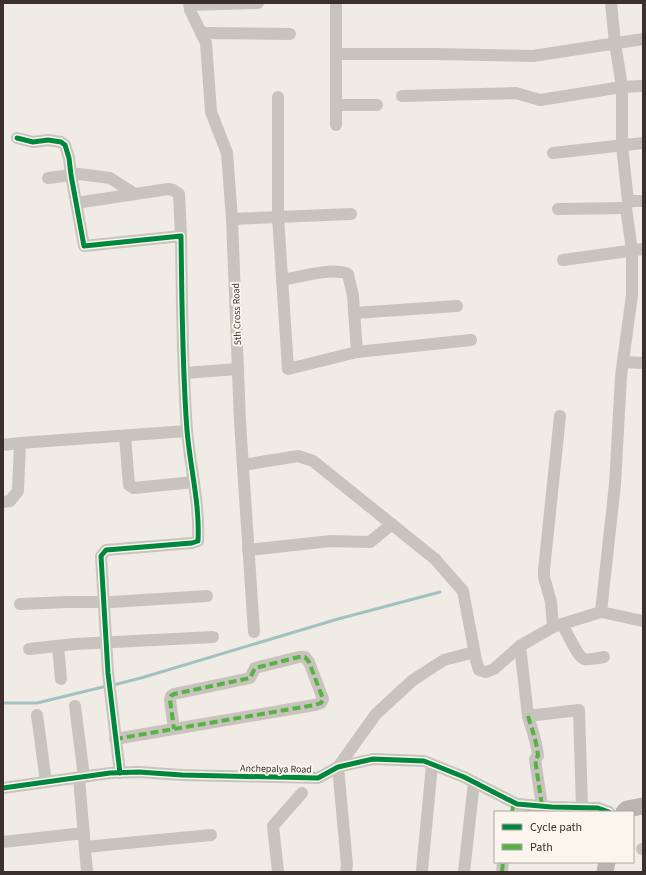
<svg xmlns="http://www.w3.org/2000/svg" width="646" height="875" font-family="'Source Sans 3',sans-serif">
<rect width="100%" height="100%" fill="#f0ebe5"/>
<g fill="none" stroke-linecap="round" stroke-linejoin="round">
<!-- stream -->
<g stroke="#a1c2c1" stroke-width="3">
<polyline points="113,685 141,678 338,619 440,592"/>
<polyline points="3,703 37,703 107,686"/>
</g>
<!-- street -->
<g stroke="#c9c3be" stroke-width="12">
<polyline points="189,3 190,10 206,43 211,112 227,153 232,219 240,422 254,632"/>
<polyline points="336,3 336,105 377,105"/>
<polyline points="190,5 258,3"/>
<polyline points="201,33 290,34"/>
<polyline points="336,54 435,54 533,56 643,39"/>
<polyline points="402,96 516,93 540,100 622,87 643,86"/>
<polyline points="278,97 278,217 288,369 357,352 471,340"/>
<polyline points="336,105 336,125"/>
<path d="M17,138L33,142L48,140L61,142L65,145L69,158L71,175L84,246L181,236C182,301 182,365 187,430C190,467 200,504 198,541L192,543L106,550L101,556L108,673L120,773"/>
<polyline points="553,153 643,143"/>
<polyline points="48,178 79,174 110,178 135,194"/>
<polyline points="628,201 643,201"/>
<polyline points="76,203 168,189 173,190 179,194 181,236"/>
<polyline points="558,209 626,208"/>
<polyline points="232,219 351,214"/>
<polyline points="563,260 643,249"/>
<path d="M282,280C300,277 332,267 348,274L353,296L357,352"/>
<polyline points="354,313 457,306"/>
<polyline points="624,362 643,363"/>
<polyline points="184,373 238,369"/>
<polyline points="125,436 129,485 134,488 194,482"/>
<polyline points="3,445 20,443"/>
<polyline points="243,465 298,456 313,461 435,559 463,591 476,660 479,670 486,672 494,669 520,646 553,627 562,624 601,612 643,621"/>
<polyline points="3,502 10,501 18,491 20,443 187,431"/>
<polyline points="248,550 331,541 370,542 392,524"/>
<polyline points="20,604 68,602 111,602 207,596"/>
<polyline points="601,612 615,484 621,376 632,295 632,250 626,208 628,201 622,146 622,87 615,43 611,3"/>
<path d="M562,624C567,632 577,656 584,659C589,660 598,658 604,657"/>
<polyline points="553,627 551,602 544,577 544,570 560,416"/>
<polyline points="58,646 61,679"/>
<polyline points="520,646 528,716 579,710 582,808"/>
<polyline points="29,649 75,644 213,637"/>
<polyline points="75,706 84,777"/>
<polyline points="37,715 46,782"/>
<path d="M528,716C532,730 537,742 538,756L535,759L542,806"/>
<polyline points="115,739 315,705 321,703 323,699 309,662 305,657 299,657 255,668 250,678 174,694 171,696 170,700 174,729"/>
<polyline points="79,778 87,872"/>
<polyline points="3,788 110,773 139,772 182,775 318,778 338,767 373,759 424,761 464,777 517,804 552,807 598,808 609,812"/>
<polyline points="3,842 84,833"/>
<polyline points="85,847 211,835"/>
<polyline points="642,849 643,849"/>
<polyline points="422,870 432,765"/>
<polyline points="278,872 273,826 302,793"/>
<polyline points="346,872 347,865 338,767 376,714 413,680 444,660 474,652"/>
<polyline points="464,872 474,782"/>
<polyline points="502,872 503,862"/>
</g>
<!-- secondary -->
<g stroke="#bab3ae" stroke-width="17">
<polyline points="624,812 627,809 643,806"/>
<polyline points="605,872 607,862"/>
</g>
<!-- quiet -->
<g stroke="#57b246" stroke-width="4" stroke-dasharray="8 4" stroke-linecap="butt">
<path d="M528,716C532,730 537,742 538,756L535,759L542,806"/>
<polyline points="115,739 315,705 321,703 323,699 309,662 305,657 299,657 255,668 250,678 174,694 171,696 170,700 174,729"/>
<polyline points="512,812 514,802"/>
<polyline points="502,872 503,862"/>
</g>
<!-- cycleway casing -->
<g stroke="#fbf5ee" stroke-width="8">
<g id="cycleway">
<path d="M17,138L33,142L48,140L61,142L65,145L69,158L71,175L84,246L181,236C182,301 182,365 187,430C190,467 200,504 198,541L192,543L106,550L101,556L108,673L120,773"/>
<polyline points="3,788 110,773 139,772 182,775 318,778 338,767 373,759 424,761 464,777 517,804 552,807 598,808 609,812"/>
</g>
</g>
<!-- cycleway -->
<use href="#cycleway" stroke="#00873e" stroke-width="5"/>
</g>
<g text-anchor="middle" stroke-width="4" stroke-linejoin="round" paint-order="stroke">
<!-- street labels -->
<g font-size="10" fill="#3b302b" stroke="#fbf5ee">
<text transform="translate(236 314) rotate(-92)" y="4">5th Cross Road</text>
<text transform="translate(276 768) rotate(1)" y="4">Anchepalya Road</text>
</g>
</g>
<!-- border -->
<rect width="646" height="875" fill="none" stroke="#3b302b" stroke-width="8"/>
<!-- legend -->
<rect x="494" y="811" width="140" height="52" fill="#fbf5ee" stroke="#aea6a0"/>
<rect x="502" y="824" width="20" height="6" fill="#00873e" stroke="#aea6a0"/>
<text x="530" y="831" font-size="12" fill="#3b302b">Cycle path</text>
<rect x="502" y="844" width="20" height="6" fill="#57b246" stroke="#aea6a0"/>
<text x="530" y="851" font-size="12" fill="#3b302b">Path</text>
</svg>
